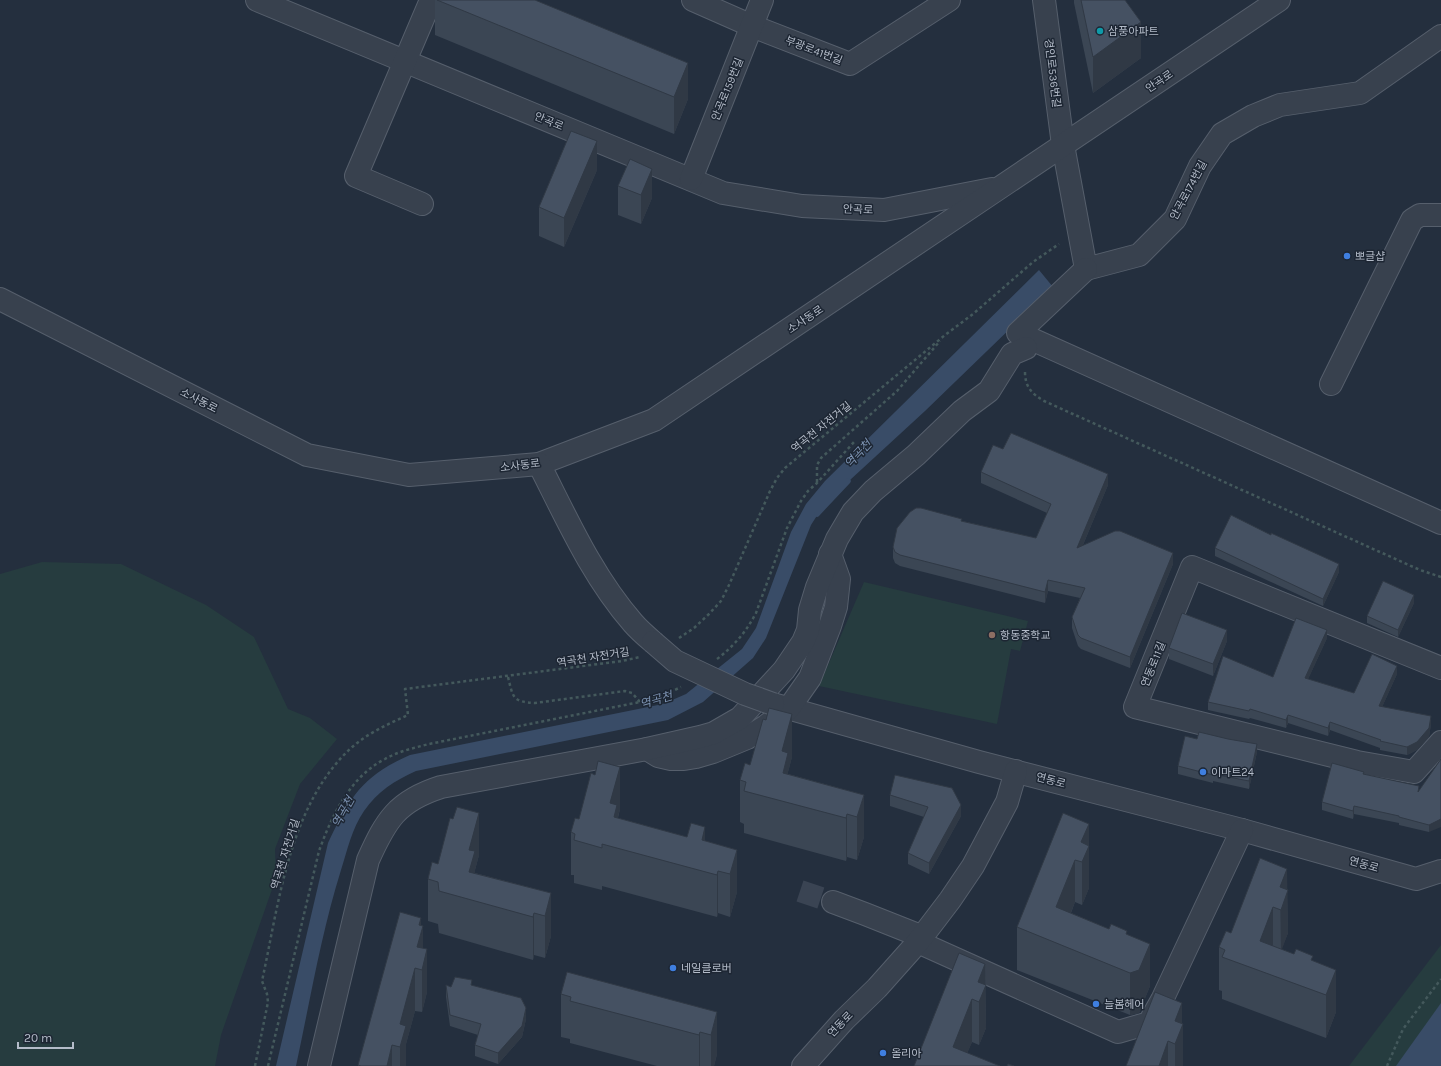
<svg xmlns="http://www.w3.org/2000/svg" width="1441" height="1066" font-family="Karla,'Noto Sans KR',sans-serif">
<rect width="100%" height="100%" fill="#242f3e"/>
<!-- green -->
<g fill="#263c3f">
<polygon points="42,562 121,564 206,605 254,637 288,709 310,718 337,739 300,784 275,849 276,878 221,1035 215,1066 0,1066 0,574"/>
<polygon points="864,582 1028,621 1020,651 1011,649 997,724 819,686"/>
<polygon points="1441,945 1441,1066 1349,1066"/>
</g>
<!-- water -->
<g fill="#394c67">
<path d="M1039,270L1053,287L925,411L825,503L811,525L766,638L753,658L703,702L668,720L416,771C394,781 378,791 364,811C352,828 347,851 341,870C321,934 310,1001 296,1066H276L328,843C350,797 362,776 410,755L663,704L686,694L742,649L756,628L791,532L806,504L825,481Z"/>
<polygon points="1441,1003 1441,1066 1396,1066"/>
</g>
<g fill="none" stroke-linecap="round" stroke-linejoin="round">
<!-- stream -->
<polyline stroke="#394c67" stroke-width="5.5" points="817,514 848,481"/>
<!-- minor-tunnel -->
<polyline stroke="#3a4453" stroke-width="22" stroke-dasharray="22 11" stroke-linecap="butt" points="800,891 833,902"/>
<!-- minor casing -->
<g stroke="#565f6c" stroke-width="24">
<g id="minor">
<polyline points="257,0 723,193 802,206 884,210 992,189"/>
<polyline points="693,0 752,26 850,64 949,0"/>
<polyline points="1044,0 1063,145 1086,269 1139,255 1175,219 1200,166 1222,134 1253,116 1280,105 1360,93 1441,36"/>
<polyline points="691,179 762,0"/>
<polyline points="422,204 356,176 431,0"/>
<polyline points="1086,269 1018,333 1441,523"/>
<polyline points="0,299 307,455 409,475 539,464 654,420 1279,0"/>
<polyline points="1331,384 1412,220 1420,215 1441,215"/>
<path d="M539,464C567,519 592,576 633,623C639,630 646,636 653,642"/>
<polyline points="1441,668 1192,567 1135,707 1357,762 1414,772 1441,742"/>
<polyline points="773,704 979,762 1242,830 1416,879 1441,871"/>
<polyline points="647,749 658,756 671,759 684,759 696,757 713,752 747,738 766,726 789,708 810,678 830,626 836,607 839,579 830,554"/>
<polyline points="833,902 865,914 923,937"/>
<polyline points="918,942 1118,1032 1149,1023 1162,1000 1242,830"/>
<path d="M319,1066L368,860C386,820 397,801 441,787L647,749L700,737L714,733L740,718L784,670L803,642L808,630L810,610L817,587L837,539L853,512L873,491L916,455L962,411L989,391L1012,354L1026,348"/>
<polyline points="803,1066 844,1020 877,988 918,942 950,900 973,866 1007,802 1016,771"/>
</g>
</g>
<!-- path -->
<g stroke="#44595c" stroke-width="2.5" stroke-dasharray="3 3" stroke-linecap="butt">
<path d="M1025,372C1025,387 1032,394 1044,401L1420,570L1441,577"/>
<polyline points="817,482 817,465 821,458 897,391 940,341"/>
<polyline points="679,638 694,628 709,614 721,601 729,585 770,491 777,478 785,468 945,335 973,314 1033,262 1059,244"/>
<path d="M717,659C734,646 746,632 756,613L787,528L801,501L808,491L817,483L854,442"/>
<path d="M508,677C513,697 512,702 535,703L625,691L632,693L640,702"/>
<path d="M255,1066L268,1002L267,994L262,981C279,903 289,806 350,749C366,734 388,724 408,715L405,689L622,661L640,657"/>
<path d="M268,1066L319,851C332,815 350,777 385,759C399,751 414,748 429,744L640,702L662,696L681,687"/>
<polyline points="1387,1066 1403,1029 1441,979"/>
</g>
<!-- minor -->
<use href="#minor" stroke="#38414e" stroke-width="22"/>
<!-- minor-bridge casing -->
<g stroke="#565f6c" stroke-width="24" stroke-linecap="butt">
<polyline id="minor-bridge" points="653,642 675,661 745,694 773,704"/>
</g>
<!-- minor-bridge -->
<use href="#minor-bridge" stroke="#38414e" stroke-width="22"/>
</g>
<!-- wall -->
<g fill="#3b4654">
<polygon points="435,0 535,0 688,99 674,134 435,35"/>
<polygon points="1074,0 1125,0 1141,58 1093,93 1074,3"/>
<polygon points="597,170 564,247 539,236 539,207"/>
<polygon points="618,186 652,198 641,224 618,215"/>
<polygon points="1003,449 1108,485 1083,545 1173,564 1130,668 1081,649 1078,646 1072,628 1072,617 1080,598 1048,591 1045,603 900,566 895,563 893,558 893,547 962,521 1036,538 1047,513 981,483 981,472"/>
<polygon points="1215,548 1339,572 1323,606 1215,556"/>
<polygon points="1414,603 1398,637 1367,623 1367,616"/>
<polygon points="1327,638 1308,679 1354,693 1397,674 1382,707 1431,724 1429,737 1417,750 1407,755 1380,750 1380,748 1330,730 1328,736 1288,723 1286,728 1250,718 1249,719 1208,710 1208,702 1273,677"/>
<polygon points="1227,641 1213,676 1169,659 1169,648"/>
<polygon points="1197,739 1257,752 1249,789 1213,781 1213,783 1178,774 1178,766"/>
<polygon points="792,757 788,772 788,774 864,795 864,837 857,860 847,857 846,861 744,833 744,824 740,822 740,780 750,765"/>
<polygon points="1441,759 1429,832 1399,825 1399,823 1354,814 1353,819 1322,810 1322,802 1419,791"/>
<polygon points="890,795 961,816 929,874 908,864 908,853 924,817 890,806"/>
<polygon points="620,809 618,818 687,837 705,841 737,850 737,892 730,917 718,913 717,917 602,886 602,890 574,883 574,875 571,875 571,832 579,819"/>
<polygon points="1089,824 1089,888 1082,905 1075,902 1071,913 1109,929 1127,934 1150,986 1139,1013 1130,1015 1017,970 1017,927"/>
<polygon points="479,855 475,870 475,873 551,893 551,936 545,958 534,955 533,960 439,933 438,924 428,921 428,879 438,864"/>
<polygon points="1287,890 1288,933 1281,950 1313,961 1336,1012 1326,1038 1222,999 1222,991 1219,990 1219,947 1231,933"/>
<polygon points="423,948 427,992 422,1012 415,1011 406,1044 406,1066 358,1066"/>
<polygon points="985,964 986,1028 979,1045 972,1042 967,1053 914,1066"/>
<polygon points="446,985 451,987 472,985 526,1019 522,1037 498,1064 475,1056 475,1045 478,1035 450,1026 446,997"/>
<polygon points="561,994 717,1012 717,1054 714,1066 657,1066 570,1043 570,1039 561,1037"/>
<polygon points="1182,1024 1183,1066 1126,1066"/>
</g>
<!-- shaded-wall -->
<g fill="#303945">
<polygon points="1141,22 1141,58 1093,93 1093,57"/>
<polygon points="688,63 688,99 674,134 674,97"/>
<polygon points="597,141 597,170 564,247 564,218"/>
<polygon points="652,169 652,198 641,224 641,195"/>
<polygon points="1108,474 1108,485 1077,559 1077,548"/>
<polygon points="1173,553 1173,564 1130,668 1130,657"/>
<polygon points="1339,564 1339,572 1323,606 1323,599"/>
<polygon points="1048,580 1048,591 1045,603 1045,592"/>
<polygon points="1414,595 1414,603 1398,637 1398,630"/>
<polygon points="1227,630 1227,641 1213,676 1213,664"/>
<polygon points="1327,630 1327,638 1305,686 1305,678"/>
<polygon points="1397,666 1397,674 1379,714 1379,706"/>
<polygon points="792,714 792,757 788,772 788,795 783,801 782,751"/>
<polygon points="1288,715 1288,723 1286,728 1286,720"/>
<polygon points="1431,716 1431,724 1429,737 1417,750 1407,755 1407,747"/>
<polygon points="1330,722 1330,730 1328,736 1328,728"/>
<polygon points="1257,744 1257,752 1249,789 1249,781"/>
<polygon points="620,767 620,809 617,820 617,848 610,803"/>
<polygon points="864,795 864,837 857,860 857,817"/>
<polygon points="961,805 961,816 929,874 929,863"/>
<polygon points="1354,806 1354,814 1353,819 1353,811"/>
<polygon points="479,813 479,855 475,870 475,894 469,899 469,850"/>
<polygon points="847,814 847,857 846,861 846,818"/>
<polygon points="1441,819 1441,827 1429,832 1429,825"/>
<polygon points="1089,824 1089,888 1082,905 1082,862 1081,842"/>
<polygon points="705,827 705,869 702,840"/>
<polygon points="737,850 737,892 730,917 730,874"/>
<polygon points="1075,860 1075,902 1058,944 1056,907"/>
<polygon points="1287,869 1288,933 1281,952 1280,887"/>
<polygon points="718,871 718,913 717,917 717,875"/>
<polygon points="551,893 551,936 545,958 545,916"/>
<polygon points="1273,907 1273,949 1260,941"/>
<polygon points="534,913 534,955 533,960 533,917"/>
<polygon points="421,918 421,935 423,926 423,964 427,949 427,992 422,1012 422,970 417,947 419,925"/>
<polygon points="1150,944 1150,986 1139,1013 1130,1015 1130,973"/>
<polygon points="985,964 986,1028 979,1045 979,1002 978,982"/>
<polygon points="415,968 415,1011 406,1044 406,1066 400,1066 400,1024"/>
<polygon points="1336,970 1336,1012 1326,1038 1326,995"/>
<polygon points="972,999 972,1042 962,1066 953,1047"/>
<polygon points="1182,1003 1182,1027 1183,1024 1183,1066 1175,1066 1175,1021"/>
<polygon points="526,1008 526,1019 522,1037 498,1064 498,1053"/>
<polygon points="717,1012 717,1054 714,1066 711,1066 711,1035"/>
<polygon points="700,1032 700,1066 699,1066 699,1035"/>
<polygon points="1168,1041 1168,1066 1159,1066"/>
<polygon points="392,1045 392,1066 387,1066"/>
</g>
<!-- building -->
<g fill="#455162" stroke="#303945">
<polygon points="437,0 535,0 688,63 674,97"/>
<polygon points="1081,0 1125,0 1141,22 1093,57"/>
<polygon points="571,131 597,141 564,218 539,207"/>
<polygon points="630,159 652,169 641,195 618,186"/>
<polygon points="1011,433 1108,474 1077,548 1115,531 1120,531 1173,553 1130,657 1081,638 1078,635 1072,617 1085,588 1048,580 1045,592 900,555 895,552 893,547 897,528 910,512 916,508 921,508 962,519 961,521 1036,538 1051,504 981,472 993,445 1003,449"/>
<polygon points="1231,515 1271,535 1271,533 1339,564 1323,599 1215,548"/>
<polygon points="1383,581 1414,595 1398,630 1367,616"/>
<polygon points="1182,613 1227,630 1213,664 1169,648"/>
<polygon points="1296,618 1327,630 1305,678 1354,693 1372,654 1397,666 1379,706 1431,716 1429,728 1417,742 1407,747 1380,741 1381,740 1330,722 1328,728 1288,715 1286,720 1250,709 1249,711 1208,702 1223,656 1273,677"/>
<polygon points="769,708 792,714 782,751 788,753 783,773 864,795 857,817 847,814 846,818 744,791 746,782 740,780 745,763 750,765 763,719 766,720"/>
<polygon points="1199,732 1228,739 1257,744 1249,781 1213,774 1213,775 1178,766 1185,736 1197,739"/>
<polygon points="1441,759 1441,819 1429,825 1399,817 1399,816 1354,806 1353,811 1322,802 1332,763 1364,772 1363,774 1419,786 1418,792"/>
<polygon points="598,761 620,767 610,803 617,805 614,817 687,837 691,823 705,827 702,840 737,850 730,874 718,871 717,875 602,844 602,848 574,840 575,834 571,832 575,818 579,819 591,773 595,775"/>
<polygon points="895,775 952,788 961,805 929,863 908,853 928,807 890,795"/>
<polygon points="457,807 479,813 469,850 475,851 469,872 551,893 545,916 534,913 533,917 439,891 438,882 428,879 432,862 438,864 450,818 453,819"/>
<polygon points="1063,813 1089,824 1081,842 1089,846 1082,862 1075,860 1056,907 1109,929 1111,924 1127,931 1126,934 1150,944 1139,970 1130,973 1017,927"/>
<polygon points="1260,858 1287,869 1280,887 1288,890 1281,910 1273,907 1260,941 1294,954 1296,949 1313,956 1311,960 1336,970 1326,995 1222,957 1225,950 1219,947 1226,931 1231,933"/>
<polygon points="400,912 421,918 419,925 423,926 417,947 427,949 422,970 415,968 400,1024 406,1026 400,1047 392,1045 387,1066 361,1066 358,1065"/>
<polygon points="959,953 985,964 978,982 986,985 979,1002 972,999 953,1047 1000,1066 914,1066"/>
<polygon points="567,972 717,1012 711,1035 700,1032 699,1035 570,1001 571,997 561,994"/>
<polygon points="455,977 472,980 471,985 521,998 526,1008 522,1026 498,1053 475,1045 481,1024 450,1015 446,985 451,987"/>
<polygon points="1155,992 1182,1003 1175,1021 1183,1024 1175,1044 1168,1041 1159,1066 1126,1066"/>
<polygon points="1008,1064 1014,1066 1007,1066"/>
</g>
<!-- markers -->
<circle fill="#0f9aa8" stroke="#1d2633" stroke-width="1.5" cx="1100" cy="31" r="4"/>
<g fill="#3f7fe0" stroke="#1d2633" stroke-width="1.5">
<circle cx="1347" cy="256" r="4"/>
<circle cx="1203" cy="772" r="4"/>
<circle cx="673" cy="968" r="4"/>
<circle cx="1096" cy="1004" r="4"/>
<circle cx="883" cy="1053" r="4"/>
</g>
<circle fill="#8d6e63" stroke="#1d2633" stroke-width="1.5" cx="992" cy="635" r="4"/>
<g text-anchor="middle" stroke-width="3" stroke-linejoin="round" paint-order="stroke">
<!-- poi labels -->
<g font-size="11" fill="#b4bcc9" stroke="#1d2633" text-anchor="start">
<text x="1108" y="35">삼풍아파트</text>
<text x="1355" y="260">뽀글샵</text>
<text x="1000" y="639">항동중학교</text>
<text x="1211" y="776">이마트24</text>
<text x="681" y="972">네일클로버</text>
<text x="1104" y="1008">늘봄헤어</text>
<text x="891" y="1057">올리아</text>
</g>
<!-- street labels -->
<g font-size="11" fill="#b4bcc9" stroke="#1d2633">
<text transform="translate(814 50) rotate(21)" y="4">부광로41번길</text>
<text transform="translate(1053 73) rotate(83)" y="4">경인로536번길</text>
<text transform="translate(1159 81) rotate(-34)" y="4">안곡로</text>
<text transform="translate(727 89) rotate(-68)" y="4">안곡로159번길</text>
<text transform="translate(549 121) rotate(22)" y="4">안곡로</text>
<text transform="translate(1188 190) rotate(-62)" y="4">안곡로174번길</text>
<text transform="translate(858 209) rotate(2)" y="4">안곡로</text>
<text transform="translate(805 319) rotate(-34)" y="4">소사동로</text>
<text transform="translate(199 400) rotate(27)" y="4">소사동로</text>
<text transform="translate(821 427) rotate(-39)" y="4">역곡천 자전거길</text>
<text transform="translate(520 465) rotate(-7)" y="4">소사동로</text>
<text transform="translate(593 657) rotate(-9)" y="4">역곡천 자전거길</text>
<text transform="translate(1153 664) rotate(-68)" y="4">연동로11길</text>
<text transform="translate(1051 780) rotate(15)" y="4">연동로</text>
<text transform="translate(285 854) rotate(-73)" y="4">역곡천 자전거길</text>
<text transform="translate(1364 864) rotate(16)" y="4">연동로</text>
<text transform="translate(840 1024) rotate(-46)" y="4">연동로</text>
</g>
<!-- water labels -->
<g font-size="12" font-style="italic" fill="#7c92b1" stroke="#1d2633">
<text transform="translate(858 454) rotate(-47)" y="4">역곡천</text>
<text transform="translate(656 700) rotate(-16)" y="4">역곡천</text>
<text transform="translate(343 812) rotate(-61)" y="4">역곡천</text>
</g>
</g>
<!-- scale -->
<path d="M18 1042v6h55v-6" fill="none" stroke="#b4bcc9" stroke-width="2"/>
<text x="24" y="1042" font-size="12" fill="#b4bcc9" stroke="#1d2633" stroke-width="3" paint-order="stroke">20 m</text>
</svg>
